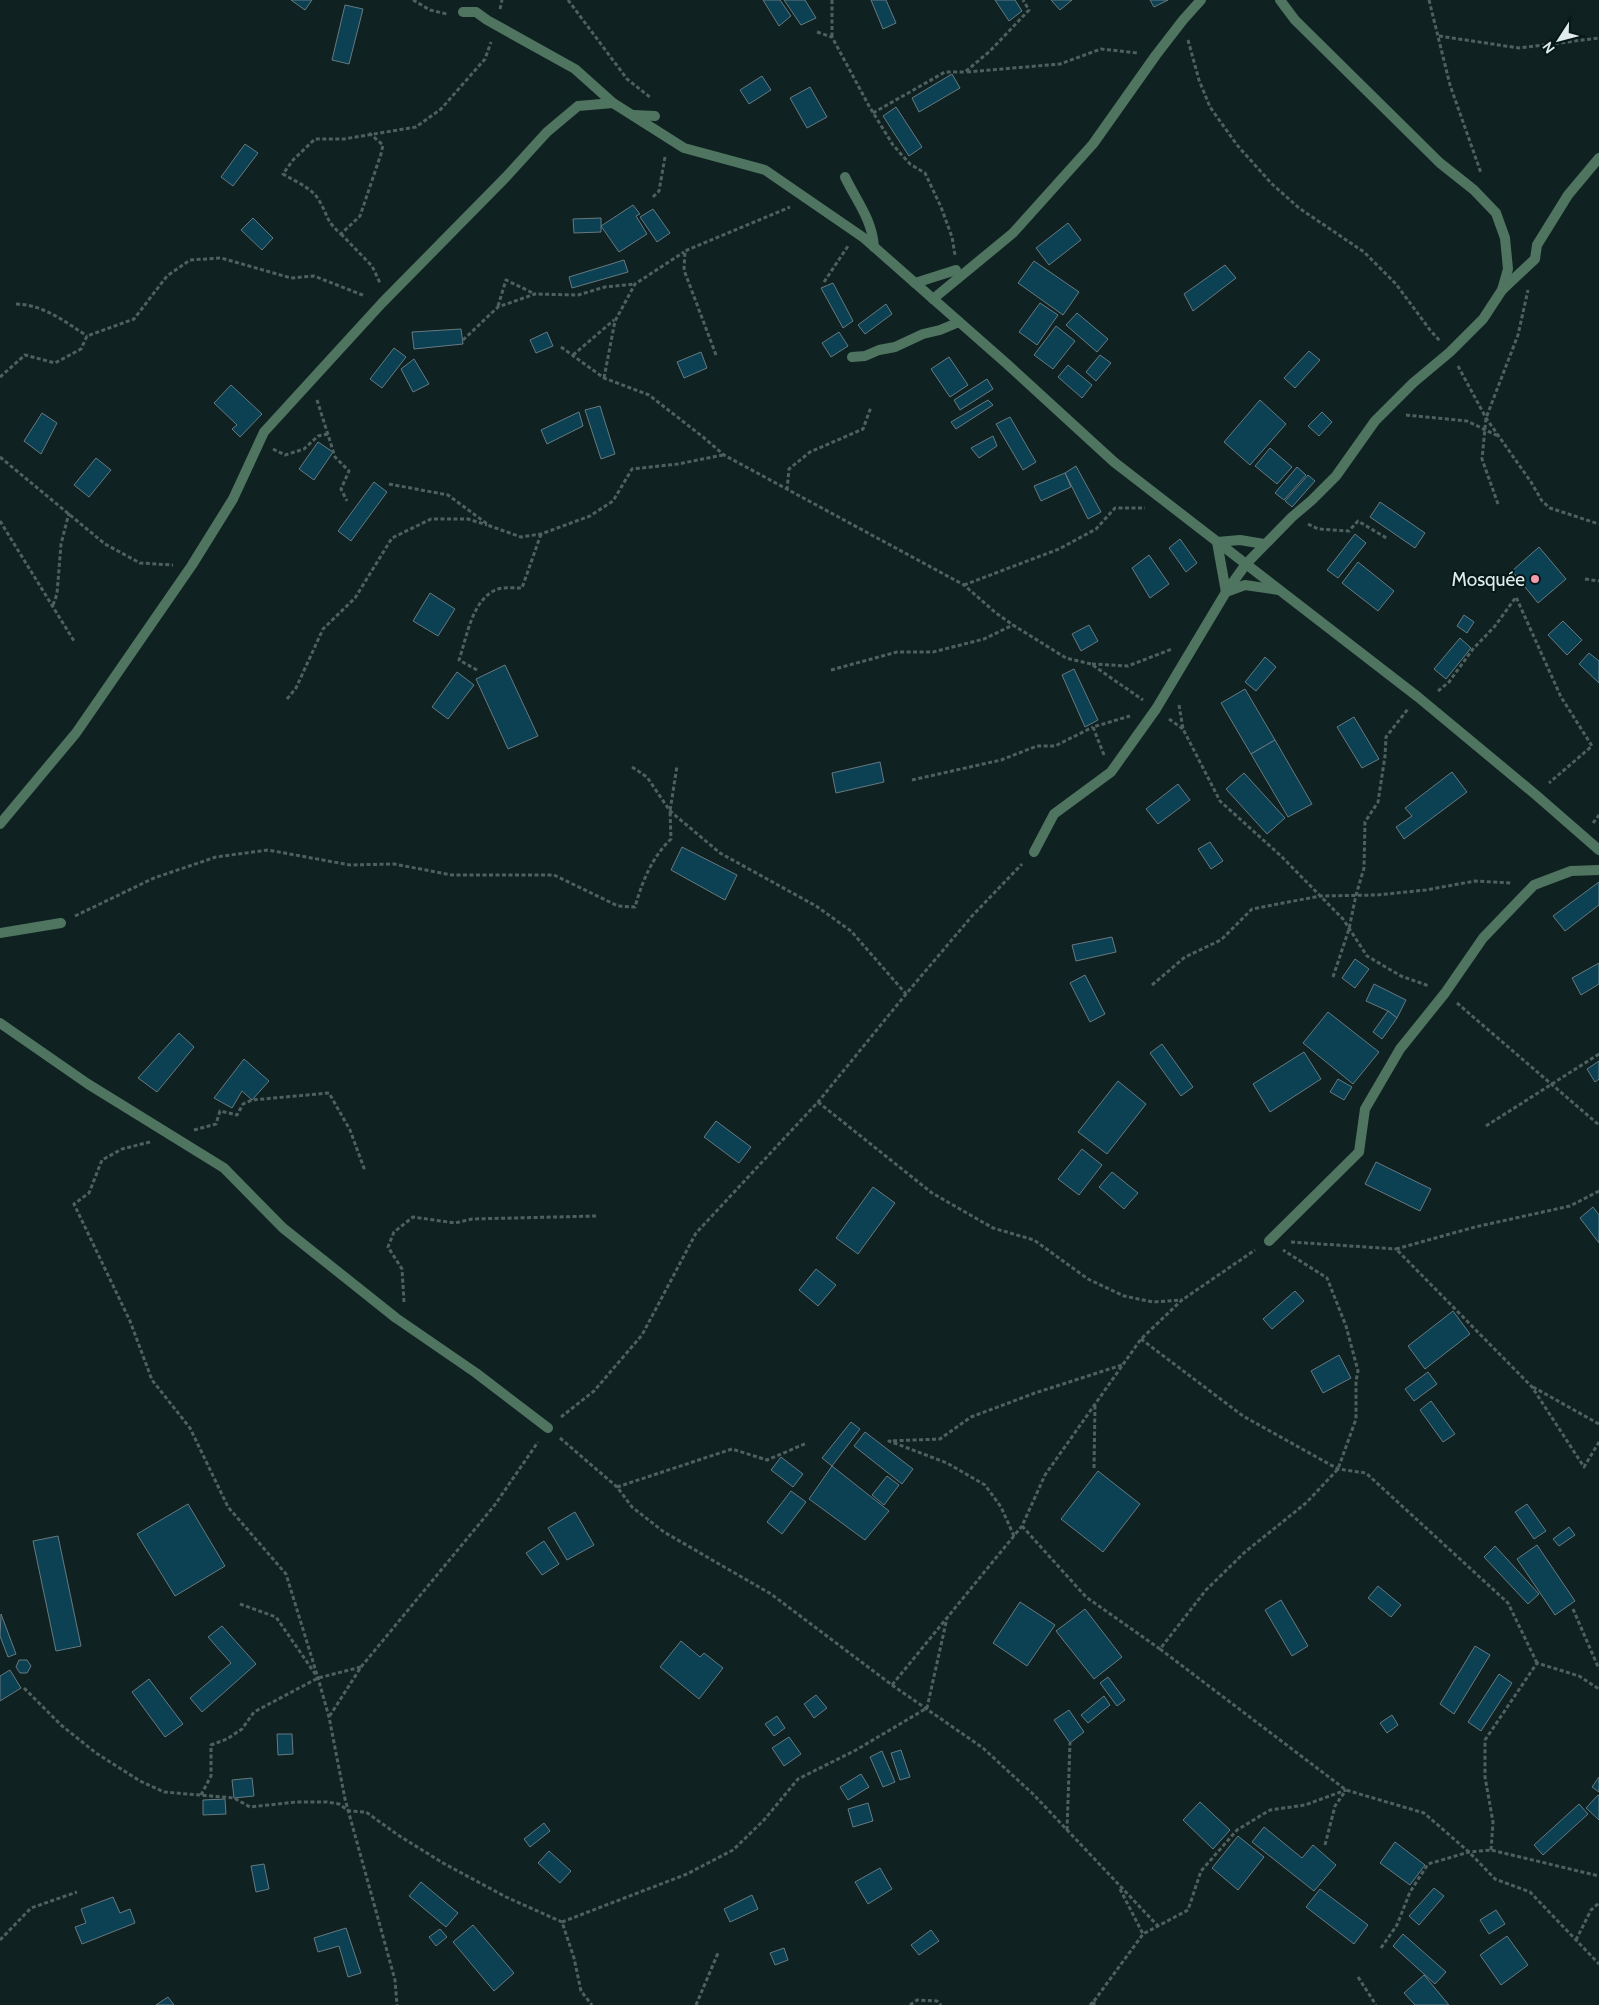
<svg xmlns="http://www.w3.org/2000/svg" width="1599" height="2005" font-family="Cabin,sans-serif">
<rect width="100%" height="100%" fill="#0f2221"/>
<!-- building -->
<g fill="#0c4053" stroke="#677981">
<polygon points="291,0 312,0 305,10"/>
<polygon points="763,0 780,0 791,16 779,26"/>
<polygon points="784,0 805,0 816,18 801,25"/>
<polygon points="871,0 886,0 896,23 883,29"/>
<polygon points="995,0 1015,0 1022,11 1009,21"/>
<polygon points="1051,0 1072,0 1060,10"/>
<polygon points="1150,0 1168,0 1154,7"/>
<polygon points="345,5 363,9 349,64 332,60"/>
<polygon points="952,74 960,88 919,112 912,98"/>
<polygon points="762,76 771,90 749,104 740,90"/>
<polygon points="810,87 827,117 807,128 790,98"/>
<polygon points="896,107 922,147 909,156 883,116"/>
<polygon points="245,144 258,153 233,186 221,177"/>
<polygon points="633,205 640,214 636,216 647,234 619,252 601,226"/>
<polygon points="653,209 670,233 657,242 640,217"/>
<polygon points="253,218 273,238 262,250 241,230"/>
<polygon points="601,218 601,232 574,233 573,219"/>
<polygon points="1068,223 1081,240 1049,265 1036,248"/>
<polygon points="624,260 628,272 572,288 569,277"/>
<polygon points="1034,261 1079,292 1063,315 1018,283"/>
<polygon points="1225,265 1236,278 1193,311 1184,294"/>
<polygon points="833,283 853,321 843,328 821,288"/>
<polygon points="1040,303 1058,315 1037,345 1019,332"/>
<polygon points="886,304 892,314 865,334 858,325"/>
<polygon points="1077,313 1108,339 1097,352 1066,325"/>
<polygon points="1056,326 1075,341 1053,369 1034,355"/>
<polygon points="461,329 463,344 414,349 412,332"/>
<polygon points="547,332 553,346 536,353 530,340"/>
<polygon points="839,332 848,346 831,357 822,343"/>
<polygon points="394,348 406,357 382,388 370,379"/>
<polygon points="1309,351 1320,360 1295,388 1284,378"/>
<polygon points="701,352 707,368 684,378 677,362"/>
<polygon points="1100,355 1111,363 1096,381 1086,372"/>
<polygon points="949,357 968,385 950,397 931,369"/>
<polygon points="414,359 429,384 413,392 401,369"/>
<polygon points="1068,365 1092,385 1082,398 1058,377"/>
<polygon points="987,379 993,389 960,410 954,400"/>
<polygon points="231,385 262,414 240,437 232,429 237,425 214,403"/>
<polygon points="988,400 993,405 956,429 951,422"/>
<polygon points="1260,400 1286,424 1250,465 1224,442"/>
<polygon points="600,406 615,454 601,459 585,410"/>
<polygon points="579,412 583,426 547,444 541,430"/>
<polygon points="1322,412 1332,422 1319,436 1308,426"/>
<polygon points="42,413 57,423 41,454 24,441"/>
<polygon points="1010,417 1036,462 1023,470 996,424"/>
<polygon points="993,436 997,446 979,458 971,448"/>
<polygon points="318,442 333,452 314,480 299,469"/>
<polygon points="1270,448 1292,467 1277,484 1255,466"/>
<polygon points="96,458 111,470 89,497 74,485"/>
<polygon points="1076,466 1101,512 1088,519 1065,473"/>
<polygon points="1297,467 1306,475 1284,500 1275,493"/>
<polygon points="1065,473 1071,487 1041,501 1034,486"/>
<polygon points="1308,475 1315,481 1292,507 1285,501"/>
<polygon points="374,482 387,492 351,541 338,531"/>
<polygon points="1380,502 1425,533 1415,548 1370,517"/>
<polygon points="1355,534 1366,543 1338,578 1327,570"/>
<polygon points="1180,539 1197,563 1186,572 1169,548"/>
<polygon points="1539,547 1566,579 1538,603 1512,571"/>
<polygon points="1149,555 1169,584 1150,598 1132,568"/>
<polygon points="1358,562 1394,591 1378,611 1342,583"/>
<polygon points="430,593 455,609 438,636 413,621"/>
<polygon points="1464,615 1474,622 1467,633 1457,626"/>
<polygon points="1563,621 1582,640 1567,655 1548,635"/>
<polygon points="1089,625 1098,641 1081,651 1072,634"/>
<polygon points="1460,638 1471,648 1446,679 1434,669"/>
<polygon points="1589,653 1599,661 1599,683 1579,664"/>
<polygon points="1265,657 1276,667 1256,691 1245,682"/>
<polygon points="505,665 538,736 508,749 476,679"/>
<polygon points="1074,669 1098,720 1085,727 1062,675"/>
<polygon points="457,672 474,685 448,719 432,707"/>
<polygon points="1245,689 1275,740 1251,754 1221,703"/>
<polygon points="1354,717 1379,759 1362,768 1337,727"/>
<polygon points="1275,740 1312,804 1288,817 1251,754"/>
<polygon points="880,762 884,782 836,793 832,773"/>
<polygon points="1452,772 1467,792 1404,839 1396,827 1412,816 1405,808"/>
<polygon points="1244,773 1285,818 1267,834 1226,789"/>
<polygon points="1178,784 1190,800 1158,824 1146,809"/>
<polygon points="1210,842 1223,861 1211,869 1198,849"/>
<polygon points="682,847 737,875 725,900 671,870"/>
<polygon points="1599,882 1599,905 1565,931 1553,916"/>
<polygon points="1112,937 1116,952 1076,961 1072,945"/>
<polygon points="1355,959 1369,969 1355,988 1342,978"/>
<polygon points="1599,963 1599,984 1581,995 1572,978"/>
<polygon points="1085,975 1105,1014 1090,1022 1070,983"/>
<polygon points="1374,984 1406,1000 1397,1018 1388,1011 1366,1001"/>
<polygon points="1388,1011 1397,1018 1382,1039 1373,1032"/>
<polygon points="1328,1012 1379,1052 1353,1084 1303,1043"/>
<polygon points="179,1033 194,1047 157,1092 138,1078"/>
<polygon points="1162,1044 1193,1087 1181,1096 1150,1053"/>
<polygon points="1304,1052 1321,1079 1270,1112 1253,1084"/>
<polygon points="244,1059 269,1081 252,1100 242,1091 232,1108 214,1098"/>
<polygon points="1599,1061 1599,1079 1595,1082 1587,1069"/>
<polygon points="1338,1079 1352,1087 1344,1100 1330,1092"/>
<polygon points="1118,1081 1146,1104 1107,1154 1078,1132"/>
<polygon points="716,1121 751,1147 739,1163 704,1137"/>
<polygon points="1082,1149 1102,1165 1079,1195 1058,1179"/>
<polygon points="1376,1162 1431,1189 1420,1211 1365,1184"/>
<polygon points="1112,1172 1138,1193 1124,1209 1099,1187"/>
<polygon points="873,1187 895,1203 858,1254 836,1238"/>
<polygon points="1593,1207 1599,1215 1599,1243 1580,1218"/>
<polygon points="816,1269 836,1285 818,1306 799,1290"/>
<polygon points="1295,1291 1304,1301 1272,1329 1263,1319"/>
<polygon points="1453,1311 1470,1334 1425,1369 1408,1346"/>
<polygon points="1339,1355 1351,1378 1323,1393 1311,1371"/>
<polygon points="1428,1372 1437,1384 1414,1401 1405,1389"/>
<polygon points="1431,1401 1455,1434 1443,1442 1420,1410"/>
<polygon points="851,1422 860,1429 832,1466 822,1458"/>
<polygon points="865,1432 913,1469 902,1484 854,1446"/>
<polygon points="781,1457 803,1474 793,1487 771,1470"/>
<polygon points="832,1466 889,1511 865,1540 809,1499"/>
<polygon points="1098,1471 1140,1504 1103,1552 1061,1519"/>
<polygon points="887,1476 899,1485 884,1505 872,1495"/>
<polygon points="791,1491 806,1502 782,1534 767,1522"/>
<polygon points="188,1504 225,1566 175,1596 137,1534"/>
<polygon points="1527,1504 1546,1531 1534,1539 1515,1512"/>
<polygon points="575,1512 594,1545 567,1560 548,1528"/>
<polygon points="1569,1527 1575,1535 1559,1546 1553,1539"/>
<polygon points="58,1536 81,1646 56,1651 33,1541"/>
<polygon points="544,1541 559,1564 542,1575 526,1553"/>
<polygon points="1537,1545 1575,1601 1555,1615 1517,1559"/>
<polygon points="1495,1546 1539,1594 1528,1604 1484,1557"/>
<polygon points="1378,1586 1401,1605 1391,1617 1368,1598"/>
<polygon points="1281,1600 1308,1646 1292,1656 1265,1610"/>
<polygon points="1020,1602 1055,1625 1027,1666 993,1643"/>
<polygon points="1085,1609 1122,1657 1094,1679 1056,1631"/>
<polygon points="1,1614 16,1654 8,1657 0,1636"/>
<polygon points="222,1626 256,1664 202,1712 190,1698 231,1663 208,1637"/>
<polygon points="681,1641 700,1657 704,1653 723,1668 699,1699 660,1667"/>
<polygon points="1475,1646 1490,1655 1454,1714 1440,1704"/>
<polygon points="19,1660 27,1660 31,1666 27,1673 20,1673 16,1667"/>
<polygon points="10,1670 21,1688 0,1701 0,1676"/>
<polygon points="1499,1674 1512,1683 1481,1731 1468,1722"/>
<polygon points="1108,1677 1125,1700 1117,1706 1100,1683"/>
<polygon points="149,1679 183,1724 165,1737 132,1692"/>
<polygon points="816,1695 827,1708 814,1718 804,1704"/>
<polygon points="1104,1696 1110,1705 1088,1723 1081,1715"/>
<polygon points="1069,1710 1084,1732 1070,1743 1054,1720"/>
<polygon points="1392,1715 1398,1725 1387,1733 1380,1723"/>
<polygon points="777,1716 785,1728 774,1736 765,1724"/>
<polygon points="277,1734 292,1734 293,1754 278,1755"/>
<polygon points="789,1737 801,1754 784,1766 772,1748"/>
<polygon points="901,1750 910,1777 900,1780 891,1753"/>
<polygon points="882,1751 895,1782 883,1787 870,1757"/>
<polygon points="861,1774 869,1787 848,1800 840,1787"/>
<polygon points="1599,1777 1599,1792 1592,1787"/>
<polygon points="252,1778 254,1796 234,1798 232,1780"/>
<polygon points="1598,1795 1599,1796 1599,1820 1586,1808"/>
<polygon points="225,1799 226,1814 203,1815 203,1800"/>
<polygon points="1200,1802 1230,1830 1213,1849 1183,1820"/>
<polygon points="868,1803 873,1821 853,1827 848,1809"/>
<polygon points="1579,1804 1588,1814 1543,1855 1534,1845"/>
<polygon points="544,1823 550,1831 530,1847 524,1839"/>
<polygon points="1264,1827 1302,1858 1313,1845 1336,1865 1314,1891 1252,1842"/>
<polygon points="1238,1836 1264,1857 1238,1890 1212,1868"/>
<polygon points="1395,1842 1425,1865 1410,1885 1380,1863"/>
<polygon points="549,1851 571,1871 560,1883 538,1863"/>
<polygon points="264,1864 269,1889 256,1892 251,1866"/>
<polygon points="880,1868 892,1889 868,1904 855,1882"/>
<polygon points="421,1882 458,1913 446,1927 409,1896"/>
<polygon points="1434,1888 1444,1896 1419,1925 1409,1916"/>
<polygon points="1320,1889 1368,1925 1354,1944 1306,1907"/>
<polygon points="752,1895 758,1909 730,1922 724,1909"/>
<polygon points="113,1897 120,1913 130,1909 135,1923 82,1944 75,1927 86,1923 81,1909"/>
<polygon points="1496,1910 1505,1924 1489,1934 1480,1920"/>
<polygon points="473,1925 514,1973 494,1991 453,1942"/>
<polygon points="346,1928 361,1973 348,1977 339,1946 318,1952 314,1938"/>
<polygon points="440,1929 447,1937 436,1946 429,1937"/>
<polygon points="931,1930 939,1941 919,1955 911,1945"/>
<polygon points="1403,1934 1446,1972 1435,1984 1393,1946"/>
<polygon points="1507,1936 1528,1965 1501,1985 1480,1955"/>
<polygon points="784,1948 788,1960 775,1965 770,1953"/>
<polygon points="1424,1975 1449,2005 1415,2005 1404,1993"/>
<polygon points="168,1997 174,2005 156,2005"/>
</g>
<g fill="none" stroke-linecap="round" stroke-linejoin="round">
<!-- path -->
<g stroke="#4f605f" stroke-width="3" stroke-dasharray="4 2.5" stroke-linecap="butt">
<polyline points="413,0 430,10 447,14"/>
<polyline points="568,0 627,79 651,98"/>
<polyline points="832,0 832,37"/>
<polyline points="1429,0 1450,85 1481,173"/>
<polyline points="500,9 502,0"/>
<polyline points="817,32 832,37 869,106 893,145 910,164 925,173 941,207 952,237 955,255"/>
<polyline points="1439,36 1519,48 1599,38"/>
<polyline points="1188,40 1199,80 1210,107 1237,145 1272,184 1299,208 1364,252 1396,284 1430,330 1440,341"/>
<polyline points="967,72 1060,64 1101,49 1138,53"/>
<polyline points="873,113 945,72 965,72 990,51 1029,10 1023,0"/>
<path d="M369,133L383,145L381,154L360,216L341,234C326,221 329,218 320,202C313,188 296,182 283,174L293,160L315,139H344L416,127L441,109L485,59L491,42"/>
<polyline points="653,197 659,191 665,157"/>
<polyline points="341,234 372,266 380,283"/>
<polyline points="824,282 848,246"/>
<path d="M16,304C44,305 64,321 87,336"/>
<polyline points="498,306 506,280 535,294"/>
<polyline points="463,340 498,307 535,294 578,295 605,287 635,284"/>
<polyline points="561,347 604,378 649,395 703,437 724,455 964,585 996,613 1013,625 1066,658 1091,664 1143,700"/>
<polyline points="573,355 614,320"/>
<polyline points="716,355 684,270 685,251 790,207"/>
<polyline points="1458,366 1486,418 1531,482 1542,501 1550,508 1599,524"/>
<polyline points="0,377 25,355 55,363 81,349 87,336 134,319 167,276 190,260 221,258 291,278 314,276 365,296"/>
<polyline points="604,378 615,321 635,284 684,252"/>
<polyline points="317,400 335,457 349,471 341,489 347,501"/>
<polyline points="1406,415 1467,421 1498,436"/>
<polyline points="273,449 285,455 304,449 318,436 328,434"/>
<polyline points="0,457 105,544 140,563 173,565"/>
<polyline points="389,484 448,495 490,526 521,537 541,534 590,516 613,501 632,469 678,464 723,455"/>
<polyline points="787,490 789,469 810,452 863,429 871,407"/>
<polyline points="1498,504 1482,459 1486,418 1518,335 1528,290"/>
<polyline points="0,521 74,641"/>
<polyline points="1308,524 1318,529 1349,531 1358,521 1388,539"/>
<polyline points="1585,579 1599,581"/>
<polyline points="964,585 1059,549 1096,529 1115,508 1145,508"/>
<polyline points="53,605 57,594 61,544 69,513"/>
<polyline points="1092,664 1128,666 1172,649"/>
<path d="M477,670L459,660C467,637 472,598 498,589C505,587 514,588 522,588L541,534"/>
<polyline points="831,670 897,652 933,652 984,639 1013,625"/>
<polyline points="1438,691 1449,682 1473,649 1495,626 1516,597 1561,697 1592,746 1549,783"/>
<polyline points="287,699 296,688 323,629 355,598 392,538 431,519 468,519 487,525"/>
<polyline points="1179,705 1183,729 1220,801 1281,856 1343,919 1367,956 1401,976 1429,986"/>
<polyline points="1169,719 1183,729"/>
<polyline points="1104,755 1093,727 1130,716"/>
<polyline points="632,767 647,777 670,811 720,853 816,906 851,931 906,994"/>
<polyline points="912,780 1001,760 1037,746 1055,746 1093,727"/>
<polyline points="1593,823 1599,815"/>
<path d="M75,916L154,878L216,857L268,850L350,865L394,864L452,875H554L618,906L635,907C642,882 652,857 671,839L670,811L677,766"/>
<polyline points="1333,977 1349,929 1356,895 1364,868 1365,822 1378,802 1385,756 1386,737 1408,709"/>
<polyline points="1152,985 1185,957 1221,940 1252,909 1320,896 1377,895 1426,890 1475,881 1511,883"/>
<polyline points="1457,1003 1599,1125"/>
<polyline points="818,1102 932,1193 993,1228 1034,1240 1088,1279 1124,1296 1153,1302 1182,1300"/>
<polyline points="1486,1126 1599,1054"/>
<polyline points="194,1130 216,1124 220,1111 237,1115 243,1104 252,1100 329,1093 350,1130 365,1171"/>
<polyline points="150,1142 122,1149 102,1160 89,1193 74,1204 130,1321 152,1380 190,1428 228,1507 286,1574 318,1678"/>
<polyline points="1599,1191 1570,1206 1475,1227 1396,1249 1532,1387 1584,1467 1599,1442"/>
<polyline points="1291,1242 1396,1249"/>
<polyline points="404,1302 402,1269 388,1247 394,1232 413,1217 455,1223 472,1219 597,1216"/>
<polyline points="1141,1339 1243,1416 1338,1469 1366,1473 1508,1603 1537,1663"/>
<polyline points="1533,1387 1599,1424"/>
<polyline points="561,1417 594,1391 642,1335 696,1233 818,1102 906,994 972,916 1022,864"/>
<polyline points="560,1438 617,1487 632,1507 664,1532 771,1594 892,1685 1022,1526 1045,1475 1141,1339 1182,1300 1255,1250"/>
<polyline points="1094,1468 1095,1405"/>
<polyline points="617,1487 732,1449 767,1460 807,1443"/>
<polyline points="1022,1526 1086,1597 1160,1649 1206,1590 1245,1552 1306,1503 1338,1469 1356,1419 1356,1381 1358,1371 1346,1326 1327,1278 1283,1250"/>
<polyline points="1014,1536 1001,1507 985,1485 947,1463 889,1441 940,1439 971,1417 1035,1393 1122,1365"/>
<polyline points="240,1604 276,1617 318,1678 329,1717 345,1799 395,1980 397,2005"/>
<polyline points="1573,1609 1599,1669"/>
<polyline points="1160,1649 1346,1790 1424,1813 1469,1852 1495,1879 1530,1892 1599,1964"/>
<polyline points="361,1667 494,1506 538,1442"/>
<polyline points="892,1685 983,1748 1033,1794 1158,1926"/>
<polyline points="24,1688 61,1725 96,1753 140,1781 164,1792 234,1798 250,1807 296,1802 327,1802 339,1804 349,1811 366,1812 398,1835 443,1863 506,1897 562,1922 574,1958 581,1991 592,2005"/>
<polyline points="201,1795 211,1776 211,1745 227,1739 242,1729 254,1712 318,1678 361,1667 329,1717"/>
<polyline points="1067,1830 1070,1743"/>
<polyline points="1325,1845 1335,1806 1346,1790"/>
<polyline points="1491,1850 1493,1822 1485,1777 1485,1740 1537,1663 1579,1676 1599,1689"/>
<polyline points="1120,1889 1143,1934"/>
<polyline points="562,1922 687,1874 733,1850 764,1820 798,1779 856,1750 927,1708 947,1618"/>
<polyline points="0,1940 31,1908 77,1892"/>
<polyline points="1576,1940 1591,1910 1599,1903"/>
<polyline points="1381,1948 1397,1925 1410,1892 1428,1864 1469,1852 1491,1850 1599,1876"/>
<polyline points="1358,1977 1376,2005"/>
<polyline points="1094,2001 1143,1934 1188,1910 1201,1871 1237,1830 1270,1810 1305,1805 1346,1790"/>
<polyline points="696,2005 718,1953"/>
<polyline points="910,2005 917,2000 937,2001 941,2005"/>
<polyline points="1090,2005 1094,2001 1094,2005"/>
</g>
<!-- lane -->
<g stroke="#4f7560" stroke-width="10">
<polyline points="1264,544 1240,540 1217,542 1226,592 1245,585 1279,590"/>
<polyline points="1246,564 1292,517 1312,500 1336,476 1375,421 1413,383 1450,352 1483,319 1502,290 1508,269 1505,238 1496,213 1474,190 1440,163 1295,20 1280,0"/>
<polyline points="0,1023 88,1084 224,1168 283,1228 396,1318 476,1373 548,1428"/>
</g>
<!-- street -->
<g stroke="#4f7560" stroke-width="10">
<polyline points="463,12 476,12 487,20 575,69 613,103 684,148 765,170 864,238 1007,364 1114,462 1418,697 1536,795 1599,850"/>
<polyline points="633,115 655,116"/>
<path d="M845,177C857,202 872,219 874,247"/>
<polyline points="915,283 956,270"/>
<polyline points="1502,290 1535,259 1537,245 1568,195 1599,158"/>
<polyline points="933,299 1013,233 1093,144 1156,55 1183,20 1201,0"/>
<polyline points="852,357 865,356 879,350 895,347 923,334 940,330 959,322"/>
<polyline points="0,824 76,733 192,565 233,499 264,432 382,303 506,177 547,132 578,106 613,103"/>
<polyline points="1034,852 1054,814 1111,772 1156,709 1226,592 1246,564"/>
<polyline points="0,933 61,923"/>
<polyline points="1269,1241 1359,1152 1365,1109 1400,1049 1445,993 1483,938 1534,885 1571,871 1599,870"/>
</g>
</g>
<!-- markers -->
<circle fill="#f29aae" stroke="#061818" stroke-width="2" cx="1535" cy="579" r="5"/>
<g text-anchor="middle" stroke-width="4" stroke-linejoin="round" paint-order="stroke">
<!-- poi labels -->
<g font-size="19" fill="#e0eceb" stroke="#061818" text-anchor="end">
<text x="1525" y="586">Mosquée</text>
</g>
</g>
<!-- north arrow -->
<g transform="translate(1559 40) rotate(234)" stroke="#061818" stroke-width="4" paint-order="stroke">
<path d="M0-4L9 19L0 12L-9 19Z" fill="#e0eceb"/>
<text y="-8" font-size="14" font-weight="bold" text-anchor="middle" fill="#e0eceb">N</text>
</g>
</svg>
